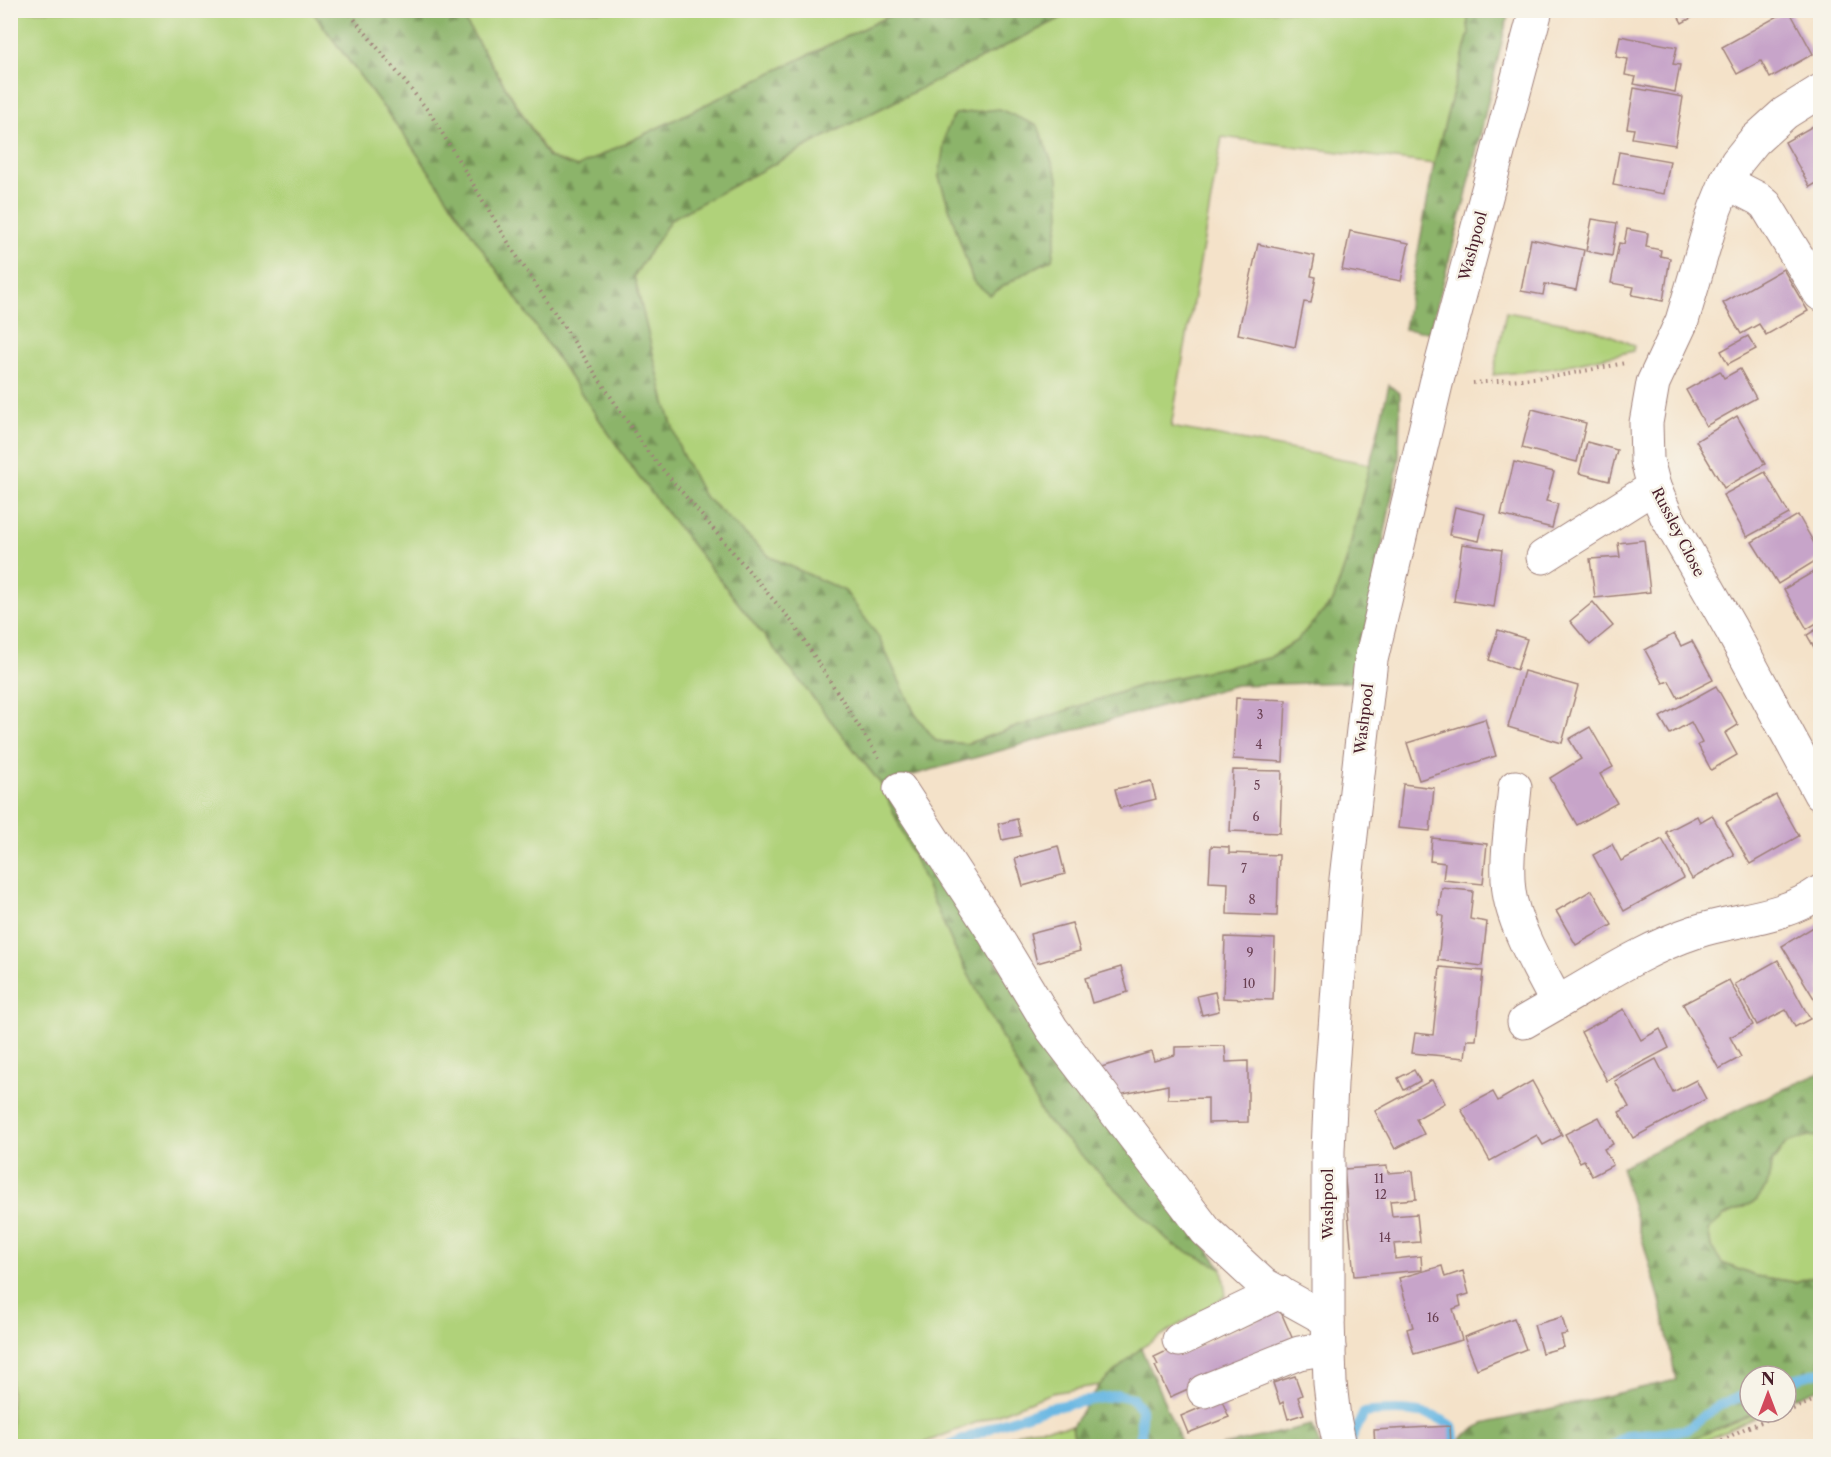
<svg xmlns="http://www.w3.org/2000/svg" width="1831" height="1457" font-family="'Libre Caslon Text',serif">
<defs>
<pattern id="forest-firs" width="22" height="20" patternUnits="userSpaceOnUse" patternTransform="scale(1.5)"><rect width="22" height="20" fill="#8cb46a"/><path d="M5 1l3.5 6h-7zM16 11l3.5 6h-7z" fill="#749257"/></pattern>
</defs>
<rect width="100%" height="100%" fill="#f7f3e8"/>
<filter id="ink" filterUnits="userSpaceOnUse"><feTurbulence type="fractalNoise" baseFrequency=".0167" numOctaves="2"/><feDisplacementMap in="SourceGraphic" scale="12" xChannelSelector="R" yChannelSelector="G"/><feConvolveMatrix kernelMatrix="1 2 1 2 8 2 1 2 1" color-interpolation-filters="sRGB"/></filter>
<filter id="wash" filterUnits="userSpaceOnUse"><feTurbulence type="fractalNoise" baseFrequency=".008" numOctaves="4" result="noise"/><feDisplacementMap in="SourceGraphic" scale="24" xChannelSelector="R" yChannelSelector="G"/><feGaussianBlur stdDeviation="1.35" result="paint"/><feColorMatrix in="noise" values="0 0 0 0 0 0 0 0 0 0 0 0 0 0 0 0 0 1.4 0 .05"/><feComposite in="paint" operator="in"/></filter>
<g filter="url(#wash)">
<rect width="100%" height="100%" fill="#f4e2c9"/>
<!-- green -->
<g fill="#b0d27a" stroke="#7d7852" stroke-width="1.5" fill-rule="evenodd">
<polygon points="10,11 312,11 409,142 638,476 881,784 954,947 1045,1119 1173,1245 1222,1268 1226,1296 1141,1348 1100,1385 1052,1393 916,1446 11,1446"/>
<polygon points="459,11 899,11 577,167 549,157"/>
<path d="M1075,11H1467L1469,33L1434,164L1222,137L1171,427L1370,464L1347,559L1333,601L1296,641L1269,658L1145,684L965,744L936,741L915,714L878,637L845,591L770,557L703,495L681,452L665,403L634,276L671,219L828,135ZM939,177L1052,259L1023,274L973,281Z"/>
<path d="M1506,312C1548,320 1596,325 1634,346L1633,351L1549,369L1493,375Z"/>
<polygon points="1808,1136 1820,1137 1820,1274 1795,1282 1755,1276 1722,1263 1711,1247 1708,1230 1724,1216 1756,1201 1767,1186 1772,1163 1786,1143"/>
<polygon points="1758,1412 1767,1412 1694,1446 1675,1446"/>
<polygon points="1072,1426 1075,1442 1081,1446 985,1446 1029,1429"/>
</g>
<!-- forest -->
<g fill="url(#forest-firs)" stroke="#6b6a4a" stroke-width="1.5">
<polygon points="312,11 459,11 548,157 577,167 899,11 1075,11 828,135 671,219 634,276 665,403 681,452 703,495 770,557 845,591 878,636 915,714 936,741 966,744 1145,684 1269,658 1296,641 1333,601 1347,559 1389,385 1400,394 1399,459 1356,682 1236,685 881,784 1056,1053 1222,1268 1173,1245 1045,1119 954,947 881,784 638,476 409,142"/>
<polygon points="1467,11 1509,11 1465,200 1430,332 1404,329 1434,164 1469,33"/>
<polygon points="999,109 1038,126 1058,178 1060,215 1052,259 1023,274 990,295 973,281 939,177 946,131 955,114"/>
<polygon points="1820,1073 1820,1137 1808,1136 1786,1143 1772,1163 1767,1186 1756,1201 1724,1216 1708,1230 1711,1247 1722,1263 1755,1276 1795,1282 1820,1274 1820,1388 1786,1401 1786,1376 1750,1376 1750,1412 1758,1412 1675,1446 1460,1446 1462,1437 1483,1424 1676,1380 1660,1300 1621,1167 1744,1107"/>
<polygon points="1141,1348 1183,1446 1081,1446 1075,1442 1072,1426 1100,1385"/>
<polygon points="1312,1425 1320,1446 1221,1446"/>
</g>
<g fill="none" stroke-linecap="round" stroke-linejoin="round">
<!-- stream -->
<g stroke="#69b7e3" stroke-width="10">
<polyline points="1786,1381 1820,1372"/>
<path d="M1349,1444L1364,1413C1392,1410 1428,1408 1452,1426L1456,1446"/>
<polyline points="949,1446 1000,1424 1048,1408 1118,1395 1132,1398 1141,1409 1141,1446"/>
<polyline points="1611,1446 1628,1435 1687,1430 1702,1417 1720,1405 1750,1393"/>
</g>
</g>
<g id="blocks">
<!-- building -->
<g fill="#c7a4c9">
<polygon points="1675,10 1706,10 1682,23"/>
<polygon points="1789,10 1813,54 1770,78 1761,61 1737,74 1722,47"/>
<polygon points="1620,36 1677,47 1673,64 1680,65 1675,92 1634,84 1636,77 1625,75 1628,59 1616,57"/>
<polygon points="1634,88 1683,97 1675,145 1632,138 1634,129 1627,128"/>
<polygon points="1820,122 1820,181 1810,187 1785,142"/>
<polygon points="1619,152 1670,161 1664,194 1613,185"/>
<polygon points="1592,219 1617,223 1612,256 1586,251"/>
<polygon points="1627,229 1648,233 1646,247 1661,250 1660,256 1670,258 1663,301 1632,295 1634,287 1611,283 1619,243 1624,244"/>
<polygon points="1350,231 1409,243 1401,281 1342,270"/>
<polygon points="1531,239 1584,250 1576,290 1545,284 1543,295 1521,291"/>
<polygon points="1258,244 1315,256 1311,276 1316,277 1311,303 1304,302 1295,347 1238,334"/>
<polygon points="1783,269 1808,311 1766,335 1759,324 1741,334 1723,303"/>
<polygon points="1748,336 1756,349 1728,364 1721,351"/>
<polygon points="1740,369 1756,398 1706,426 1686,390 1720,371 1724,378"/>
<polygon points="1532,409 1586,423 1577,462 1522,448"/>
<polygon points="1737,416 1765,464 1724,488 1696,441"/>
<polygon points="1587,442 1617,450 1609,481 1579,473"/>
<polygon points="1514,462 1554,472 1546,501 1558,504 1552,528 1501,515"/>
<polygon points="1765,472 1789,514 1747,537 1723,495"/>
<polygon points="1455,507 1485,514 1479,541 1449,535"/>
<polygon points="1798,515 1814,543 1820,539 1820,558 1778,584 1752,542"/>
<polygon points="1644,540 1650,592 1595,598 1590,559 1620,557 1618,543"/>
<polygon points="1462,544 1502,550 1494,607 1454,601"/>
<polygon points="1820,568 1820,621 1807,629 1784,589"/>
<polygon points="1593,602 1613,626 1590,645 1570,621"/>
<polygon points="1820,627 1820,658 1807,635"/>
<polygon points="1498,630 1527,639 1517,670 1489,660"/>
<polygon points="1674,634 1681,646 1692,641 1713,680 1678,698 1669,681 1663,683 1645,650"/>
<polygon points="1524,671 1578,686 1562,743 1508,727"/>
<polygon points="1716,686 1738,725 1725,733 1737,755 1711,770 1698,745 1702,743 1691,722 1670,734 1660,717"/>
<polygon points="1236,698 1286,700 1283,762 1233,759"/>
<polygon points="1485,719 1496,756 1419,780 1407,743"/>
<polygon points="1590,727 1613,767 1600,774 1617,803 1577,825 1550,778 1581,759 1569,739"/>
<polygon points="1233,770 1282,771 1280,833 1230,831"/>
<polygon points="1151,781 1156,799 1120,808 1115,789"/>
<polygon points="1403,784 1434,788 1430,831 1398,828"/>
<polygon points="1776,795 1799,836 1750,864 1726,822"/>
<polygon points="1712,815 1734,855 1692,879 1666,832 1697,816 1700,822"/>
<polygon points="1017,819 1021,836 1002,840 998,824"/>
<polygon points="1432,838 1487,844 1483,884 1443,880 1445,863 1430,861"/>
<polygon points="1662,839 1684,878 1624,911 1593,855 1612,844 1621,861"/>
<polygon points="1058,846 1065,874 1023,886 1015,858"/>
<polygon points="1211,846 1229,847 1229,853 1279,855 1277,916 1227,914 1228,883 1209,882"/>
<polygon points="1442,888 1473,891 1470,919 1487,922 1482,966 1438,960 1443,916 1438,915"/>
<polygon points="1592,890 1612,925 1576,945 1556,911"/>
<polygon points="1072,923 1080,951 1037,963 1030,934"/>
<polygon points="1820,923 1820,997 1815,1000 1782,946"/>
<polygon points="1225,937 1275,939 1273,1000 1223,998"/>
<polygon points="1778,960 1810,1019 1795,1027 1786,1010 1757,1025 1735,984"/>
<polygon points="1121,967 1128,992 1092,1003 1085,978"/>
<polygon points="1440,967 1483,971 1476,1040 1467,1040 1465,1058 1412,1053 1415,1033 1433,1035"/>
<polygon points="1729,980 1753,1025 1730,1037 1741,1057 1719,1069 1683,1004"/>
<polygon points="1215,992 1219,1011 1202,1015 1197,996"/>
<polygon points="1624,1009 1641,1040 1660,1029 1669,1048 1607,1081 1581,1032"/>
<polygon points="1225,1046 1226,1062 1248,1061 1248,1122 1208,1123 1208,1098 1168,1099 1168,1085 1109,1097 1098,1068 1151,1052 1154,1061 1175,1055 1175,1047"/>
<polygon points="1656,1059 1673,1092 1696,1080 1706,1099 1633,1138 1619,1112 1629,1107 1615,1081"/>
<polygon points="1414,1070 1420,1081 1404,1090 1398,1078"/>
<polygon points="1432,1080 1445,1103 1416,1119 1424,1134 1395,1149 1375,1111"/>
<polygon points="1532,1081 1562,1135 1543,1145 1537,1135 1490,1161 1461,1109 1493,1092 1498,1101"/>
<polygon points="1599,1117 1613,1144 1604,1149 1613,1165 1592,1176 1584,1160 1580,1162 1565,1134"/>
<polygon points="1387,1166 1388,1173 1413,1171 1416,1199 1390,1201 1392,1216 1417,1214 1420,1242 1394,1244 1395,1252 1395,1259 1421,1256 1422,1270 1354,1276 1344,1169"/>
<polygon points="1442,1266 1445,1277 1463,1271 1469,1294 1459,1297 1461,1306 1453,1309 1462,1340 1414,1354 1407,1329 1413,1327 1399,1278"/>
<polygon points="1280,1310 1294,1342 1170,1397 1155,1366 1158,1365 1154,1357 1173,1348 1177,1356"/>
<polygon points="1562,1317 1567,1334 1561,1335 1564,1347 1542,1353 1534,1325"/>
<polygon points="1514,1318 1526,1349 1477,1369 1464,1337"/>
<polygon points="1295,1376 1302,1395 1298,1397 1304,1414 1288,1419 1283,1402 1280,1404 1273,1383"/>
<polygon points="1221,1399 1229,1417 1188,1433 1181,1416"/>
<polygon points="1450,1426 1451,1446 1375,1446 1374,1430"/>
</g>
</g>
</g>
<g filter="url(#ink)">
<use href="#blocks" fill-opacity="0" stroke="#9f807a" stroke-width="1.5"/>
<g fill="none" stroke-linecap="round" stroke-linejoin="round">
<!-- minor casing -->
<g stroke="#9f807a" stroke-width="35">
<g id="minor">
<polyline points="1820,91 1785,113 1754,141 1737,162 1726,182 1715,209 1682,321 1653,383 1646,423 1647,460 1654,487 1666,515 1731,629 1820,794"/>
<polyline points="1726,182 1759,199 1766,205 1820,294"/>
<polyline points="1543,557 1654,487"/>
<path d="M1515,787C1512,821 1503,870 1511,902C1520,937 1540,970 1557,1003C1601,978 1646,948 1695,932C1738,918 1782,919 1820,892"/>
<polyline points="900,789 989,925 1052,1029 1206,1231 1263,1284 1328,1320"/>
<polyline points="1524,1022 1557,1003"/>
<polyline points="1179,1340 1279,1292"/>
<polyline points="1204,1391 1299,1353 1329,1348"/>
<polyline points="1340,1446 1334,1418 1330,1383 1328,1320 1328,1151 1331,1083 1346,879 1371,660 1436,384 1536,10"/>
</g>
</g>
<!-- path -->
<g stroke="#9f807a" stroke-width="4" stroke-dasharray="1.5 4.5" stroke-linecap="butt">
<polyline points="347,10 430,113 514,252 647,451 793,623 881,761"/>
<polyline points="1473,383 1558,376 1625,363"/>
<polyline points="1711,1446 1744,1429 1820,1398"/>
</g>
<!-- minor -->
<use href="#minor" stroke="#fff" stroke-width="33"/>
</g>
</g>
<g text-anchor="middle" stroke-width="5" stroke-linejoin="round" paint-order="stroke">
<!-- number labels -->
<g font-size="12" fill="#694052">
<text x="1260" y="719">3</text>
<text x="1259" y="749">4</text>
<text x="1257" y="790">5</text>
<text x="1256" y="821">6</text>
<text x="1244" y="873">7</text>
<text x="1252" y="904">8</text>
<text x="1250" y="957">9</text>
<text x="1249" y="988">10</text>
<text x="1379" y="1183">11</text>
<text x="1381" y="1199">12</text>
<text x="1385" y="1242">14</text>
<text x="1433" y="1322">16</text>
</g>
<!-- street labels -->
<g font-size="15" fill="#4a1f2b" stroke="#f7f3e8">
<text transform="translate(1473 246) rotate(-75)" y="5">Washpool</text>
<text transform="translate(1678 532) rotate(63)" y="5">Russley Close</text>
<text transform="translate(1364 719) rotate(-83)" y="5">Washpool</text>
<text transform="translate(1328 1204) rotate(-90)" y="5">Washpool</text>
</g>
</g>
<!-- margin -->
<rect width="1831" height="1457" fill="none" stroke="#f7f3e8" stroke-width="36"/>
<!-- north arrow -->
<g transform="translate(1768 1394)"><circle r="28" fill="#f7f3e8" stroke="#b29e9c" stroke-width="1.5"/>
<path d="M0-4.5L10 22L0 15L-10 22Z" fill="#d1495b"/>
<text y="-9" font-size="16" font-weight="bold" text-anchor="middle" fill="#4a1f2b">N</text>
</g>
</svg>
